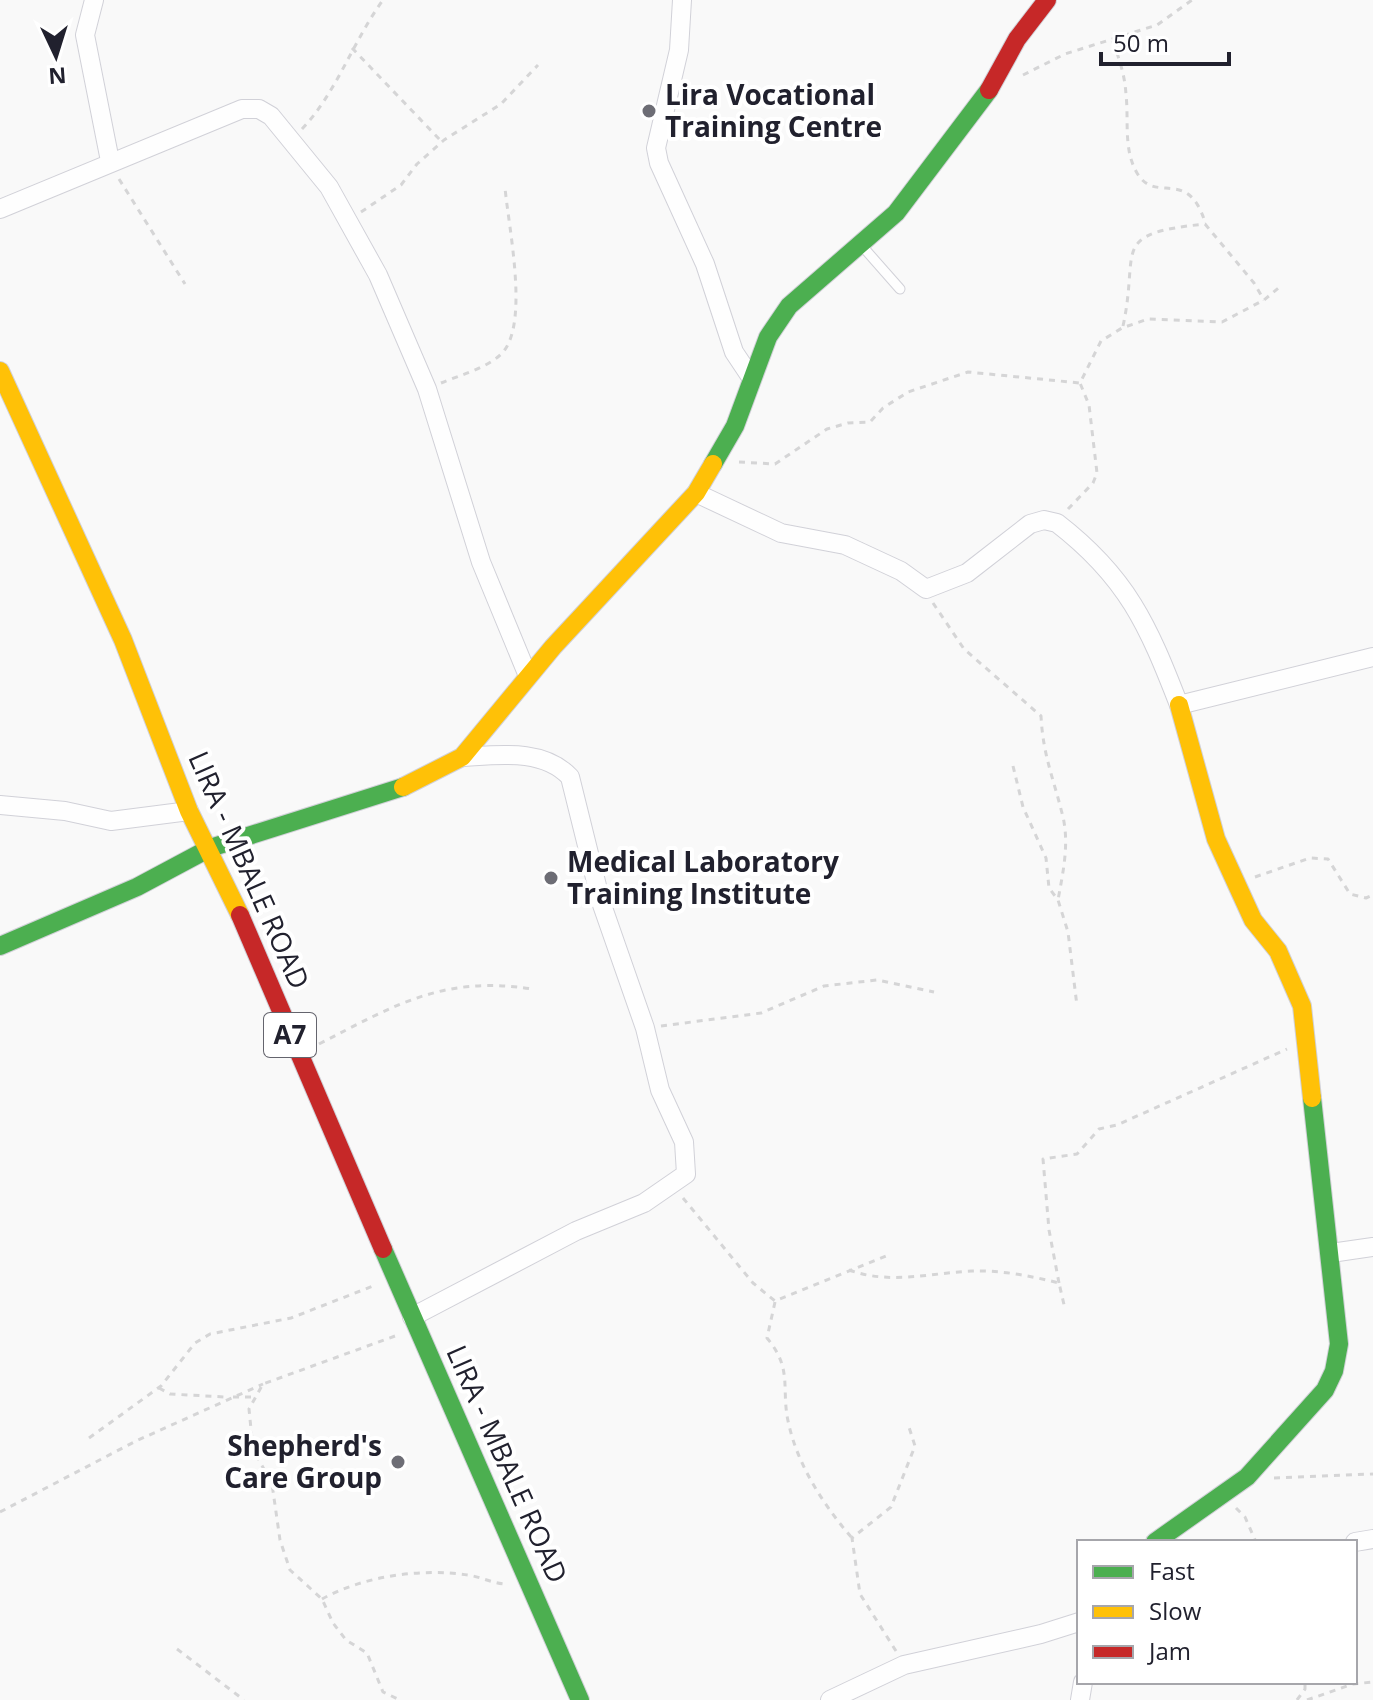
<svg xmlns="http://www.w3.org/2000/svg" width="1373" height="1700" font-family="'Open Sans',sans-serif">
<rect width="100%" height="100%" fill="#f9f9f9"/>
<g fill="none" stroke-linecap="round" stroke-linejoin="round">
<!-- lane casing -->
<g stroke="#d1d1d8" stroke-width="11">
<polyline id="lane" points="863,247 900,289"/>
</g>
<!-- street casing -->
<g stroke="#d1d1d8" stroke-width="20">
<g id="street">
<polyline points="94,0 85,35 110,161"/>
<polyline points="682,0 679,50 656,148 659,163 705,264 734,352 752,379"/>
<polyline points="0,209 242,109 259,109 271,116 329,187 378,275 427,389 481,562 528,676"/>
<path d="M696,493L781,533L845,545L901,571L926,589L967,573L1030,524L1044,520L1057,523C1127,577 1148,625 1179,705L1373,657"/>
<polyline points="0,805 65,811 111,821 189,811"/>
<polyline points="1331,1253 1373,1247"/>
<path d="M412,1317L576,1231L644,1203L686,1174L684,1142L660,1090L645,1028L601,902L570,777C543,748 498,755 462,757"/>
<polyline points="1355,1542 1373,1539"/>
<polyline points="830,1700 904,1665 1041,1634 1079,1622"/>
<polyline points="1080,1700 1083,1682"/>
</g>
</g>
<!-- fast casing -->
<g stroke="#d1d1d8" stroke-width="20">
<g id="fast">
<polyline points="713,464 735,426 768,337 789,306 896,213 989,90"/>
<polyline points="0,946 137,887 210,848 403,787"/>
<polyline points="383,1249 580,1700"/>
<polyline points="1155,1542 1247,1477 1325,1390 1334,1371 1339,1344 1312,1098"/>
</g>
</g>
<!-- slow casing -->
<g stroke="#d1d1d8" stroke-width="20">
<g id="slow">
<polyline points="0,371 123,640 189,811 240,915"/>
<polyline points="1179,705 1216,839 1253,920 1278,951 1302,1006 1312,1098"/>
<polyline points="403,787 462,757 553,647 696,493 713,464"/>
</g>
</g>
<!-- jam casing -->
<g stroke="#d1d1d8" stroke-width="20">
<g id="jam">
<polyline points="989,90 1017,39 1047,0"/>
<polyline points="240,915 383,1249"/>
</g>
</g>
<!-- path -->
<g stroke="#d5d5d6" stroke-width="3" stroke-dasharray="6 6" stroke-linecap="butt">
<path d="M1113,41C1119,59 1125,75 1126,95C1129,120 1123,149 1137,173C1156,205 1187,166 1205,222"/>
<polyline points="352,48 442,142"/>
<polyline points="1023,75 1065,54 1157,25 1192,0"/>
<path d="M302,129C337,92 353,41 383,0"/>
<polyline points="119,179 185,284"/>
<polyline points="361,212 401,185 417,164 444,140 501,104 538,65"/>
<path d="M1123,326C1140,248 1108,234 1205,224L1254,283L1264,300"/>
<path d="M441,383C460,375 495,366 506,348C527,314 509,229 505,188"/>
<polyline points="739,462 775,464 827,429 848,423 870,422 883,408 908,392 968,372 1080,383"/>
<polyline points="1068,509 1093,483 1097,473 1089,405 1080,383 1101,341 1122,328 1148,319 1222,322 1264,300 1282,285"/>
<path d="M933,603L964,649L1041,716C1043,755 1053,777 1062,813C1070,842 1063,872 1058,900"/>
<polyline points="1013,766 1023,807 1046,858 1049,888 1058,900 1068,932 1077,1006"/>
<polyline points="1255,877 1310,858 1328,859 1350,894 1366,898 1373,895"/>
<polyline points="661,1026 761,1013 824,986 877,980 934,992"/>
<path d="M319,1044C395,1005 444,975 532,989"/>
<polyline points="683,1198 753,1283 775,1301 891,1254"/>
<path d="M849,1270C890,1285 930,1273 972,1271C1001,1270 1031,1276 1059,1283L1065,1309"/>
<polyline points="1059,1283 1049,1230 1043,1159 1077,1154 1099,1129 1117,1125 1287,1049"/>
<path d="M775,1302L767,1338C794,1370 780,1390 789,1425C798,1466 825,1507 852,1538"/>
<polyline points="395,1336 263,1384 249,1409 253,1449 272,1484 280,1540 290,1570 322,1599 333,1623 346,1640 367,1653 383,1692 400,1700"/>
<polyline points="159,1388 170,1394 225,1397"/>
<polyline points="233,1397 256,1397"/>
<polyline points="89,1438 161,1386 195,1343 210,1334 291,1318 373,1286"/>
<polyline points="1274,1478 1373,1474"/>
<polyline points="1236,1508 1245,1517 1256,1542"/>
<polyline points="0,1512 136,1441 263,1384"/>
<path d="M322,1599C364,1576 421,1568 468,1575C481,1577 492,1583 504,1584"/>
<polyline points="177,1649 244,1700"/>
<polyline points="896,1651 860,1594 852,1538 891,1507 915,1446 908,1424"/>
<polyline points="1297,1700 1305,1689 1305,1682"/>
<polyline points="1307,1700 1353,1684 1373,1682"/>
</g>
<!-- lane -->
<use href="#lane" stroke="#fefefe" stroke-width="9"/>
<!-- street -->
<use href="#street" stroke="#fefefe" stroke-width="18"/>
<!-- fast -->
<use href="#fast" stroke="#4caf50" stroke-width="18"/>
<!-- slow -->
<use href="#slow" stroke="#ffc107" stroke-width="18"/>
<!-- jam -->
<use href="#jam" stroke="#c62828" stroke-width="18"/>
</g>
<!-- markers -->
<g fill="#6d6d75" stroke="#fff" stroke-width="3">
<circle cx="649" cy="111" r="8"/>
<circle cx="551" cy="878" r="8"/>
<circle cx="398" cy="1462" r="8"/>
</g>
<g text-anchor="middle" stroke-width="8" stroke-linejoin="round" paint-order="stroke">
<!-- shield labels -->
<rect fill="#fff" stroke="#64646d" stroke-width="2" x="264" y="1013" width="52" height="44" rx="6"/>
<g font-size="26" font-weight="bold" fill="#21212e">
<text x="290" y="1044">A7</text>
</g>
<!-- poi labels -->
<g font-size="28" font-weight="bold" fill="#21212e" stroke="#fff" text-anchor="start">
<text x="665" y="105">Lira Vocational<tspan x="665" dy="32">Training Centre</tspan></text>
<text x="567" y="872">Medical Laboratory<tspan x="567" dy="32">Training Institute</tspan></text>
<text x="382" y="1456" text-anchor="end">Shepherd's<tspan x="382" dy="32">Care Group</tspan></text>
</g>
<!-- street labels -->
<g font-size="28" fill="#21212e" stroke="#fff">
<text transform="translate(249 870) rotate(66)" y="10">LIRA - MBALE ROAD</text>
<text transform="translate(507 1464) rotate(66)" y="10">LIRA - MBALE ROAD</text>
</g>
</g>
<!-- legend -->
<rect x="1077" y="1540" width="280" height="144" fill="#ffffff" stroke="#a6a6ab" stroke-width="2"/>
<rect x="1093" y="1566" width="40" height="12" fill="#4caf50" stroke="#a6a6ab" stroke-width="2"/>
<text x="1149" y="1580" font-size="24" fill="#21212e">Fast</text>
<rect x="1093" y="1606" width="40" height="12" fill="#ffc107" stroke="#a6a6ab" stroke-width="2"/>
<text x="1149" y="1620" font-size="24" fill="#21212e">Slow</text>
<rect x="1093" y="1646" width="40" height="12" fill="#c62828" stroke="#a6a6ab" stroke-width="2"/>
<text x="1149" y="1660" font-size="24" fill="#21212e">Jam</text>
<!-- north arrow -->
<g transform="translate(56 56) rotate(176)" stroke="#ffffff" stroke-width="6" paint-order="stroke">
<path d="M0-6L14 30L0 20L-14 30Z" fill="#21212e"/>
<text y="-12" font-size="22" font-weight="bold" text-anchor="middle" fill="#21212e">N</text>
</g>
<!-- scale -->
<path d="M1101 52v12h128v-12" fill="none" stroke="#21212e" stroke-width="4"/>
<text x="1113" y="52" font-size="24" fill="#21212e" stroke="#ffffff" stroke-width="6" paint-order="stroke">50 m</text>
</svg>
